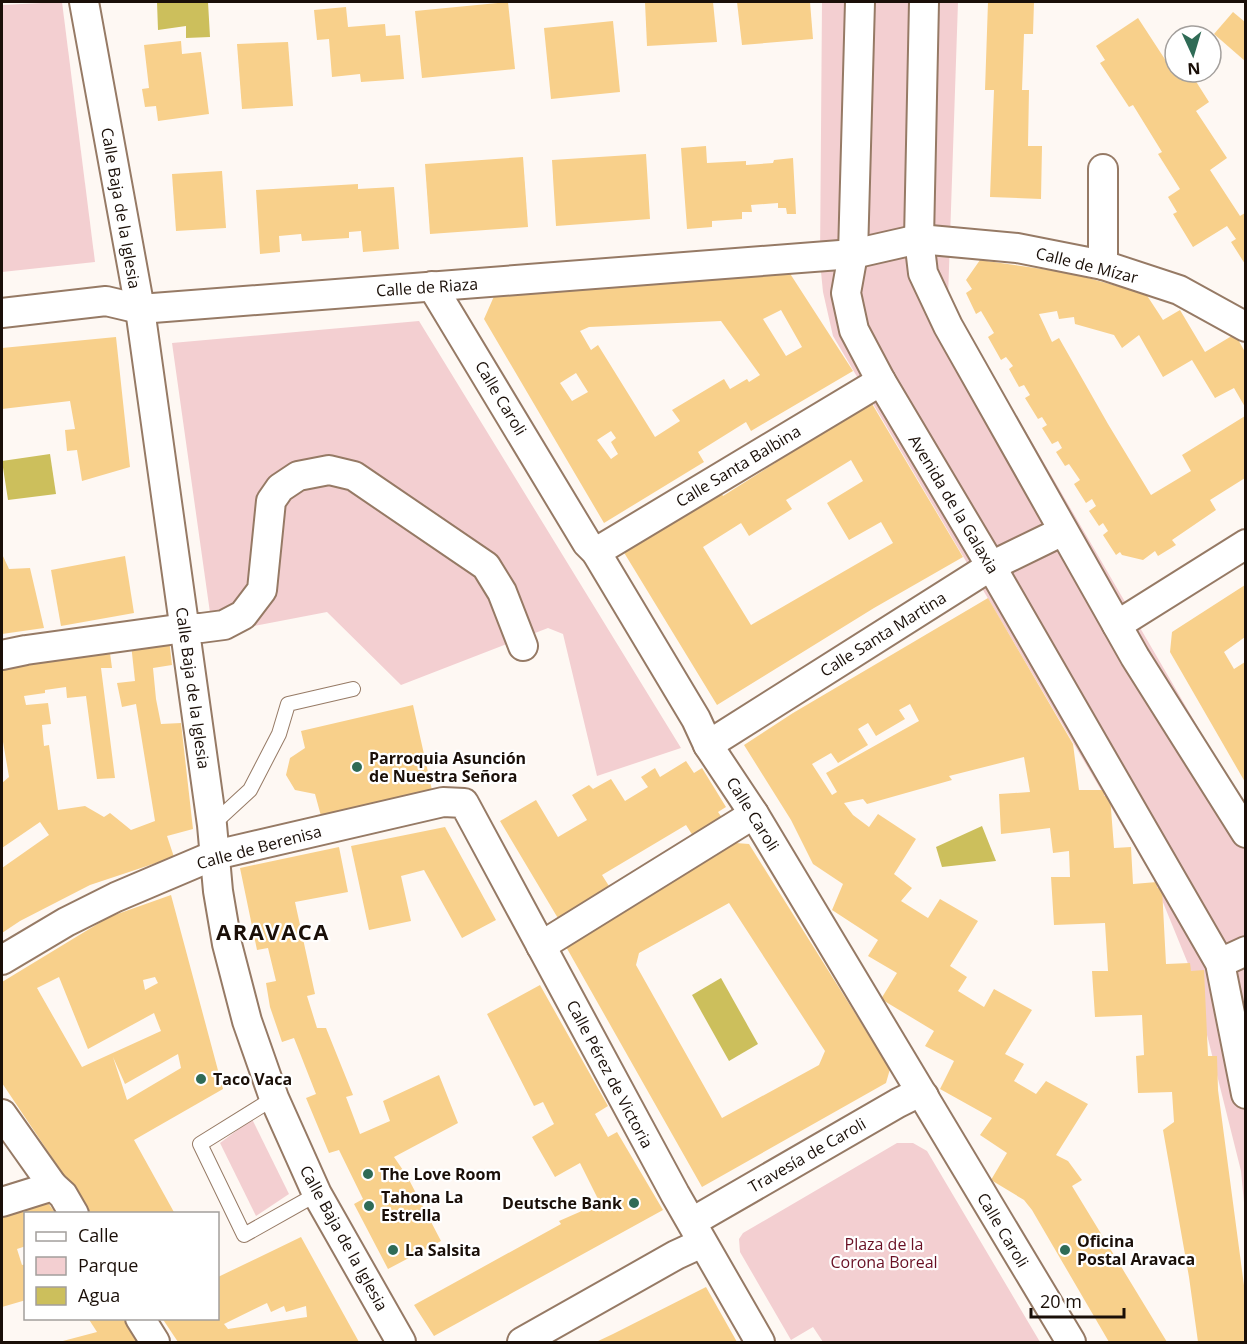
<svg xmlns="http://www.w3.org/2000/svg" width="1247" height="1344" font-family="'Open Sans',sans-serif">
<rect width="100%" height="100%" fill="#fef8f3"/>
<!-- green -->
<g fill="#f3cfd1">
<polygon points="62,2 95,262 2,272 2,5"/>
<polygon points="822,2 958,2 948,298 1245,808 1245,1213 1241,1171 1191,971 1153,878 833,336 823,292 820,262"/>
<polygon points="419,321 681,748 597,776 563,634 548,628 401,685 327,612 213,634 172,343"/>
<polygon points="252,1119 289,1194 256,1216 220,1143"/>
<polygon points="897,1143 913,1143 927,1151 1040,1342 823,1342 813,1327 791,1340 740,1252 739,1239 743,1233"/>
</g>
<!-- water -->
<g fill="#ccbf5c">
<polygon points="157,2 208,2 210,37 186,38 186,26 158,30"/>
<polygon points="50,454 56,494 8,500 2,461"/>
<polygon points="982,826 996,861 942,867 936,847"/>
<polygon points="721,978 758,1044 729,1061 692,995"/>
</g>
<!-- building -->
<g fill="#f8d08b" fill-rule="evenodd">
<polygon points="508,2 515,69 422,78 415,11"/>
<polygon points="645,2 713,2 717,42 647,46"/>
<polygon points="737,2 810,2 813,39 742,45"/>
<polygon points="988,2 1034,2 1033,34 1024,34 1022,90 1029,90 1028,146 1042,146 1041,199 990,197 994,90 985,90"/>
<polygon points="346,7 348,27 385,24 386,36 400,35 404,79 361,82 360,74 332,77 329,39 317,40 314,10"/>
<polygon points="1233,12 1245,22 1245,61 1214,34"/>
<polygon points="1138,18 1168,64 1171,62 1175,72 1178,72 1181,77 1190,72 1209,102 1196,111 1227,158 1210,170 1240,216 1245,213 1245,264 1231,242 1236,239 1227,226 1193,247 1173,214 1177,212 1168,197 1180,189 1158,154 1162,152 1133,105 1129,107 1100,63 1105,60 1096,46"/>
<polygon points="613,21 620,92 551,99 544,28"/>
<polygon points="181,41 182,54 201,52 209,114 158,121 156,106 145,107 142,89 149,88 144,45"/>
<polygon points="288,42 293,106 242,109 237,44"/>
<polygon points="706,146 707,163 746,161 746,165 773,163 774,160 793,158 796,214 787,214 786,208 778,208 778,203 751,205 752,212 742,212 742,219 712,221 712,227 687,229 681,148"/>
<polygon points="646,154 650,219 556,226 552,160"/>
<polygon points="523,157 528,227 430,234 425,164"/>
<polygon points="222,171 226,228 176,231 172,174"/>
<polygon points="358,184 358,189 394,187 399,249 363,252 361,231 349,232 349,238 302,241 301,234 279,236 280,252 260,254 256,190"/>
<polygon points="980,260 1070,273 1146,294 1163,320 1180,310 1205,352 1235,334 1245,352 1245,407 1234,388 1215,398 1192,360 1163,377 1139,335 1122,348 1114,335 1075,324 1074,317 1059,319 1057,311 1039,314 1052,342 1059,338 1108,424 1151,495 1191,471 1182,455 1245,416 1245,478 1210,500 1216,510 1172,540 1176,545 1158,556 1155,551 1143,560 1122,555 1120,552 1116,555 1103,535 1108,531 1103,523 1099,526 1089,511 1096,506 1092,499 1086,503 1074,484 1080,480 1069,464 1065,466 1056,452 1062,448 1058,441 1052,444 1042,428 1047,425 1042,417 1038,419 1025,398 1030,395 1024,385 1019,387 1009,369 1013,366 1006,357 1001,360 988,337 994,333 981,311 976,314 966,293 972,289 966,280"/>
<path d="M789,272L853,371L751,431L746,422L698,452L704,462L604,523L484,319L495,294L718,279ZM781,310L802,347L786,356L763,319ZM721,321L760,375L749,382L747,379L730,389L724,379L672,410L680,421L655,437L598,345L591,350L580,331L589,327ZM576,373L588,392L572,401L560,383ZM611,431L616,438L611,442L618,454L611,459L597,440Z"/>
<polygon points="116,337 130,467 82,481 77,450 67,451 65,430 75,429 70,401 2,409 2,348"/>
<path d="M868,397L963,557L874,608L717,705L620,546L718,487L723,496L775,463L770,456ZM851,460L863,481L827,503L849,540L881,522L893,543L751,625L703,547L741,523L749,536L792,509L786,500Z"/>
<polygon points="2,554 9,569 30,568 44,628 2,634"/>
<polygon points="125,556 134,613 61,626 51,570"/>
<polygon points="1245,585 1245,637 1224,652 1234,669 1245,662 1245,782 1170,652 1172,632"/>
<path d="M988,598L1073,744L1079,790H1104V796H1110L1114,848L1131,847L1133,884L1157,882V888H1162L1166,964L1190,963L1191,971L1204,970L1208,1056H1217L1218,1090L1245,1293V1342H1198L1189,1277L1163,1130L1174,1122L1172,1092L1138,1093L1136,1056L1144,1055L1142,1015L1095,1017L1092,971H1108L1105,923L1054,925L1051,877H1070L1069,851L1053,853L1050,828L1001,834L999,794L1030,792L1024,757L949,776L952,780L867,804L863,799L844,803L853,815L869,827L878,814L916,839L894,874L912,888L901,901L928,918L940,899L978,921L950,966L967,977L958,991L984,1007L994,989L1032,1010L1005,1054L1024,1064L1014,1081L1036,1094L1046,1081L1088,1104L1056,1155L1068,1161L1082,1180L1072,1186L1167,1342H1109L1032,1210L1024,1200L991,1180L1007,1153L980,1135L992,1118L940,1089L954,1061L925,1046L934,1031L881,999L897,973L868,956L878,940L832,910L843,884L813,864L791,820L744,745L793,713ZM910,704L919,721L826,773L837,792L832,795L812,764L831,753L838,763L868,745L858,729L868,723L876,736L905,719L899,710Z"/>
<polygon points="169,639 172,665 153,668 156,699 161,724 181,723 193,829 167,836 174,857 90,885 20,921 2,933 2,868 49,835 40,822 2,848 2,783 9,777 2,736 2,669 110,653 112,668 101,668 115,778 97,779 86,696 67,698 66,687 45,690 45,693 24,696 26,705 48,703 51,724 42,725 44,746 49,745 58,810 85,806 104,817 110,813 131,830 155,821 136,704 122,707 117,683 135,681 131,644"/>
<polygon points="413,705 432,790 321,816 315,794 295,790 286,775 290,758 305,748 301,731"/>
<polygon points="686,761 694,773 702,768 726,807 718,812 725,822 695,839 686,825 602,875 614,894 562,925 500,821 536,800 558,837 587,820 572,795 589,785 593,789 611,779 625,801 648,787 641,777 655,768 660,777"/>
<polygon points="445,827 496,920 462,938 424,870 401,876 411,921 369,930 351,846"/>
<path d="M736,843L749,844L890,1069L886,1083L702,1187L565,945L626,911ZM729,903L825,1051L819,1065L722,1118L636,965L639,953Z"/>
<polygon points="339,847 348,892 295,902 315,994 307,996 317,1028 326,1028 353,1095 346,1097 360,1134 390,1121 383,1101 439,1075 458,1123 394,1157 407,1176 441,1241 388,1269 354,1204 363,1199 339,1150 329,1153 306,1098 316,1094 294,1038 282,1042 270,1007 266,983 276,981 268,948 257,950 240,868"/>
<path d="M171,895L223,1089L134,1140L175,1214H90L2,1083V982L109,917ZM59,977L88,1049L154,1013L161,1031L82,1067L37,988ZM155,977L158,983L145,990L143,980ZM178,1054L181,1068L127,1100L113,1057L125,1084Z"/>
<polygon points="540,985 608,1106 595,1114 608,1137 617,1132 663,1210 434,1336 414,1305 561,1224 559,1221 600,1203 580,1163 555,1177 532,1137 554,1124 543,1102 534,1106 487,1014"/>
<polygon points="48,1203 56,1214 26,1214 26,1246 17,1249 22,1265 26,1264 26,1300 2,1307 2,1216"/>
<path d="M301,1237L359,1342H178L162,1318H218V1277ZM267,1303L271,1312L284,1306L286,1312L306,1306L307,1317L228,1329L224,1324Z"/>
<polygon points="706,1287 737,1342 596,1342 613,1334"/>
<polygon points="88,1318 123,1318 139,1342 59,1342 97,1332"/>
</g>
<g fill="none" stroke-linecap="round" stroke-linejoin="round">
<!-- lane casing -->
<g stroke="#967a65" stroke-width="16">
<g id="lane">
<polyline points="212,825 250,790 279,734 288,704 353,689"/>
<polyline points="274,1098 200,1144 244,1235 317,1194"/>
</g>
</g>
<!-- street casing -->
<g stroke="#967a65" stroke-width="32">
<g id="street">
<polyline points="84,2 140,309 212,825 218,891 227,944 247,1021 274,1098 317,1194 401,1342"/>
<polyline points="860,2 853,254 846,293 854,330 881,381 991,566 1220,963 1246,1094"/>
<polyline points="924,2 919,239 923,273 948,326 1135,657 1246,833"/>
<polyline points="1103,169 1103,265"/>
<polyline points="432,286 587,543 596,552 696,719 708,745 754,814 1071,1342"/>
<polyline points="2,313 106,301 140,309 853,254 919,239 1017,248 1103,265 1179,290 1246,327"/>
<polyline points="596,552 881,381"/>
<polyline points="1117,625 1246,544"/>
<polyline points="2,655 26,650 185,628 201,628 224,625 243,615 262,590 271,501 280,488 298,476 329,470 354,476 486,566 502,592 523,646"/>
<polyline points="708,745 991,566 1063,531"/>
<polyline points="541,946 754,814"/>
<polyline points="2,960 66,922 116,897 215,855 443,802 464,803 675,1194 760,1342"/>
<polyline points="1220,963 1246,951"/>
<polyline points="2,1114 53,1186"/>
<polyline points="2,1202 53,1186 63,1195 74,1214"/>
<polyline points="692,1222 898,1103 914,1095 924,1096"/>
<polyline points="140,1318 155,1342"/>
<polyline points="522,1342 676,1255 702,1243"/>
</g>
</g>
<!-- lane -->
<use href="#lane" stroke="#fff" stroke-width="14"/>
<!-- street -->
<use href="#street" stroke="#fff" stroke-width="28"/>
</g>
<!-- markers -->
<g fill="#2f6b56" stroke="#fff" stroke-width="2">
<circle cx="357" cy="767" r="6"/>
<circle cx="201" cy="1079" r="6"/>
<circle cx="368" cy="1174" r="6"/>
<circle cx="634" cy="1203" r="6"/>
<circle cx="369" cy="1206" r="6"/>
<circle cx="393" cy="1250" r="6"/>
<circle cx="1065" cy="1250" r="6"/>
</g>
<g text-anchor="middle" stroke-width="4.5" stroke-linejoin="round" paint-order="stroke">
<!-- street labels -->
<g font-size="16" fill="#1a0f08" stroke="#fff">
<text transform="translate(121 208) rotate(80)" y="6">Calle Baja de la Iglesia</text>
<text transform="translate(1087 265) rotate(14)" y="6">Calle de Mízar</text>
<text transform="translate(427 287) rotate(-4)" y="6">Calle de Riaza</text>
<text transform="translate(501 398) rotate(59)" y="6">Calle Caroli</text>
<text transform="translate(738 466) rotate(-31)" y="6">Calle Santa Balbina</text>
<text transform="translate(954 504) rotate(59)" y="6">Avenida de la Galaxia</text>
<text transform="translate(883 634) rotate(-32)" y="6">Calle Santa Martina</text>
<text transform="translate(193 688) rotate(82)" y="6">Calle Baja de la Iglesia</text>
<text transform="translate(753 814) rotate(58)" y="6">Calle Caroli</text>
<text transform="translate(259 847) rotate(-15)" y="6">Calle de Berenisa</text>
<text transform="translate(610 1074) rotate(62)" y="6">Calle Pérez de Victoria</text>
<text transform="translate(807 1155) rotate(-30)" y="6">Travesía de Caroli</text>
<text transform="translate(1003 1230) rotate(59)" y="6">Calle Caroli</text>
<text transform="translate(344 1238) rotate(61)" y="6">Calle Baja de la Iglesia</text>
</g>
<!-- poi labels -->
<g font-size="16" font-weight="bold" fill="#1a0f08" stroke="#fff" text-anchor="start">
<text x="369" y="764">Parroquia Asunción<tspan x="369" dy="18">de Nuestra Señora</tspan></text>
<text x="213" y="1085">Taco Vaca</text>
<text x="380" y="1180">The Love Room</text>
<text x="381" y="1203">Tahona La<tspan x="381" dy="18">Estrella</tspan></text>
<text x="622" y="1209" text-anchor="end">Deutsche Bank</text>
<text x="1077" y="1247">Oficina<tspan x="1077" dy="18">Postal Aravaca</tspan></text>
<text x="405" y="1256">La Salsita</text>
</g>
<!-- park labels -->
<g font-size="16" fill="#691024" stroke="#fff">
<text x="884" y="1250">Plaza de la<tspan x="884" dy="18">Corona Boreal</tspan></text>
</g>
<!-- district labels -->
<g font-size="22" font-weight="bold" letter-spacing="1.5" fill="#1a0f08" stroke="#fff">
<text x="273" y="940">ARAVACA</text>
</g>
</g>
<!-- border -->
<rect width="1247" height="1344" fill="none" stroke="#1a0f08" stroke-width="6"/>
<!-- legend -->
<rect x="24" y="1212" width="195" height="108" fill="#ffffff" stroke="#a39f9c" stroke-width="1.5"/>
<rect x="36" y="1232" width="30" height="9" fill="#ffffff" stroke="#a39f9c" stroke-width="1.5"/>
<text x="78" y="1242" font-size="18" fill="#1a0f08">Calle</text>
<rect x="36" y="1257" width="30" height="18" fill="#f3cfd1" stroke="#a39f9c" stroke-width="1.5"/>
<text x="78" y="1272" font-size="18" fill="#1a0f08">Parque</text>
<rect x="36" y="1287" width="30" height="18" fill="#ccbf5c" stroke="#a39f9c" stroke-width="1.5"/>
<text x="78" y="1302" font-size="18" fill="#1a0f08">Agua</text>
<!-- north arrow -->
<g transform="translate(1193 54) rotate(176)"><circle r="28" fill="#ffffff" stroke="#a39f9c" stroke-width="1.5"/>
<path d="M0-4.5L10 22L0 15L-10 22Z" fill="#2f6b56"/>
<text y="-9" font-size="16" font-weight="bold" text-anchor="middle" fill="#1a0f08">N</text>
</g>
<!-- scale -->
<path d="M1031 1308v9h93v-9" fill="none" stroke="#1a0f08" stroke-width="3"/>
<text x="1040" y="1308" font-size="18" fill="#1a0f08" stroke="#ffffff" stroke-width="4.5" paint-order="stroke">20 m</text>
</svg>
